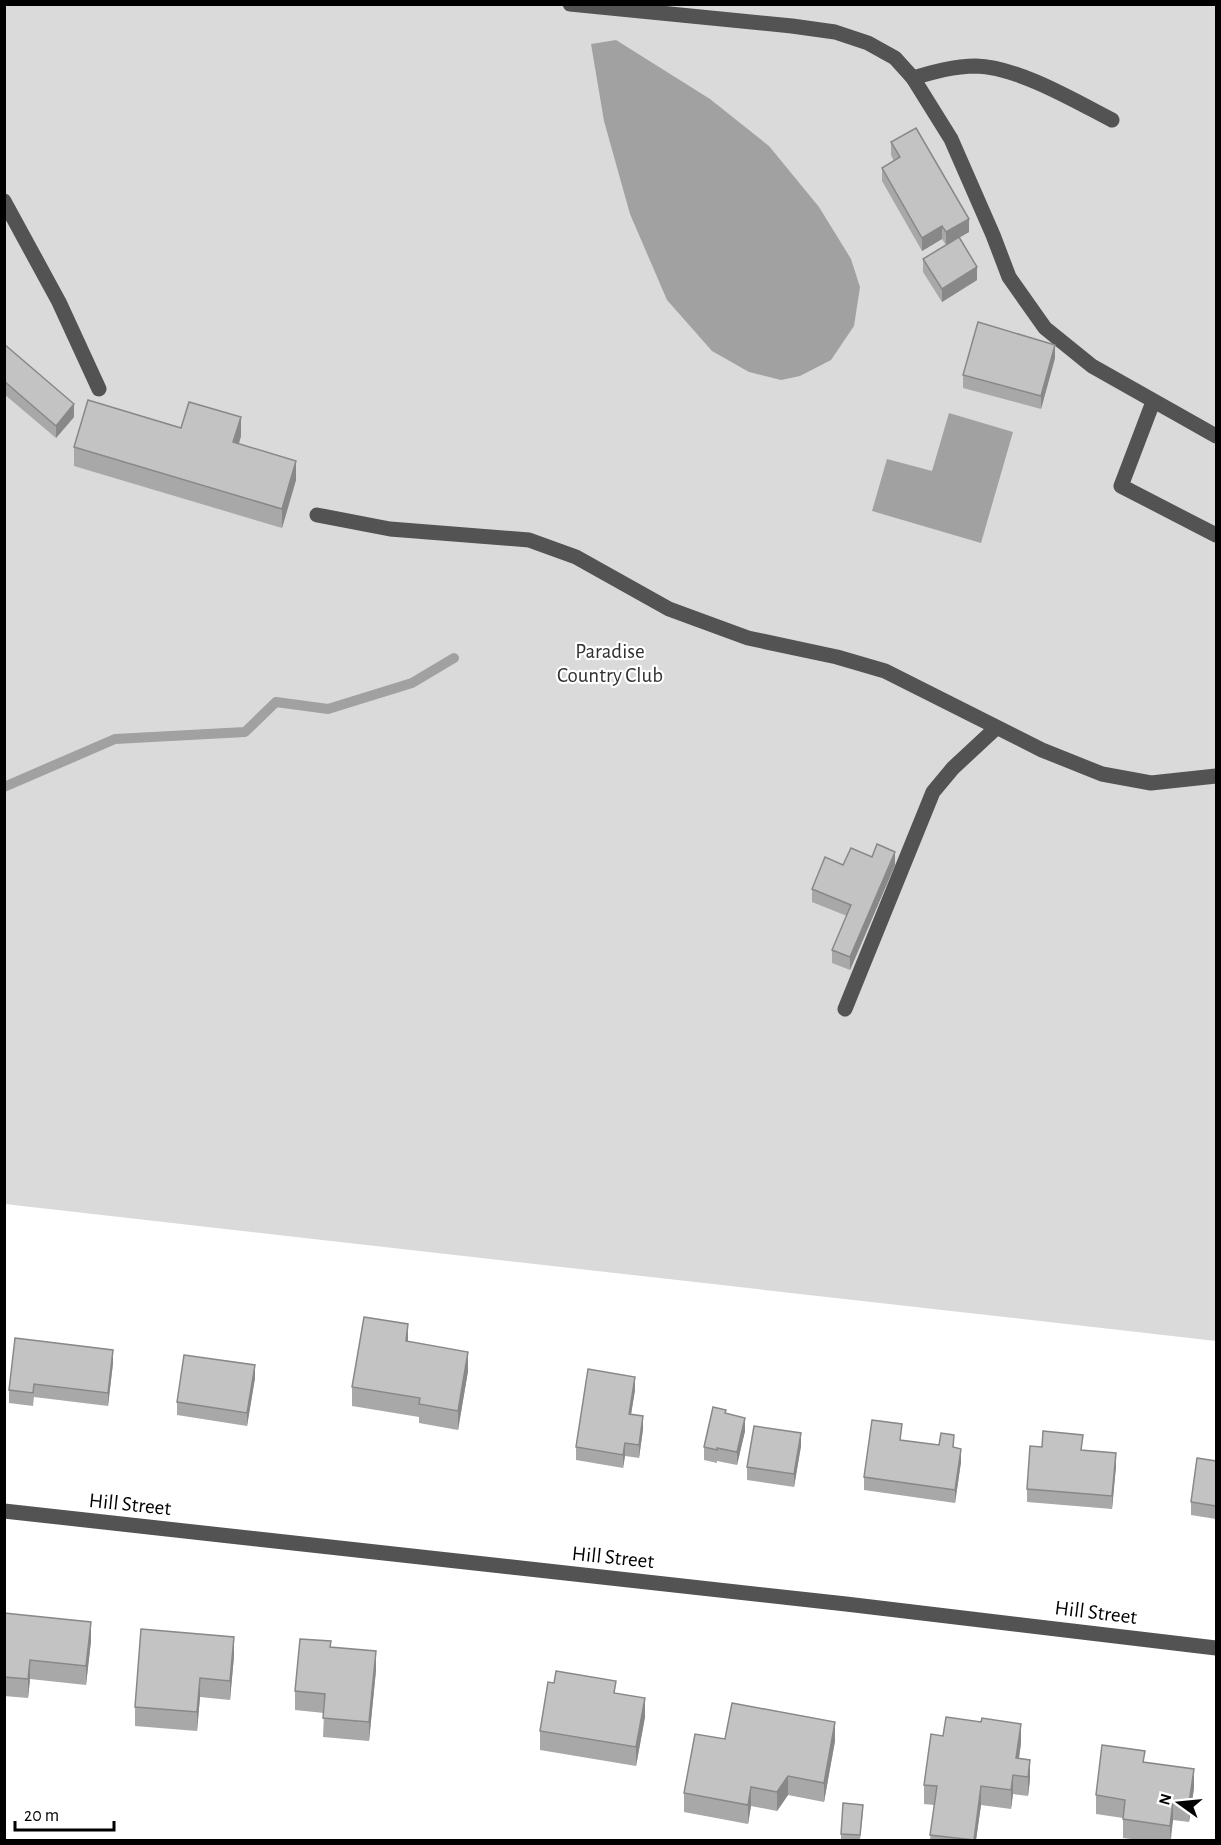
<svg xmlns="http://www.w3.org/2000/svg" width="1221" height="1845" font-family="'Alegreya Sans',sans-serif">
<rect width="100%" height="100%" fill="#fff"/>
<!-- green -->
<polygon fill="#dadada" points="5,5 1216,5 1216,1341 5,1204"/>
<!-- water -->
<g fill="#a1a1a1">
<polygon points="616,40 710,99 769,146 819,207 851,259 860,287 854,326 831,360 800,376 781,380 749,372 712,351 667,300 630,214 604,121 591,44"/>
<polygon points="949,413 1013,432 981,543 872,511 887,459 932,471"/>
</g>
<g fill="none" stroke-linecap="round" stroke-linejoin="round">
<!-- stream -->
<polyline stroke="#a1a1a1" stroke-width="10" points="4,787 115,739 245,732 276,702 328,709 412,683 454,658"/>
<!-- minor -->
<g stroke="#535353" stroke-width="15">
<polyline points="570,4 792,26 835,32 868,43 895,58 913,78 951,139 993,235 1009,277 1045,328 1092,366 1216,436"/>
<path d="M913,78C933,72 954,66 976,66C1018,67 1075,101 1112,120"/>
<polyline points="4,201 59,302 99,389"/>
<polyline points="1153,402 1121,486 1216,535"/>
<polyline points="317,515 390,529 529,540 576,557 669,609 748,638 837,657 885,671 1042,750 1102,774 1151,783 1216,776"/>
<polyline points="845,1009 933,792 953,768 996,728"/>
<polyline points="4,1511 846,1604 1216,1648"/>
</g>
</g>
<!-- wall -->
<g fill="#a8a8a8">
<polygon points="891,142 969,232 959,238 977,280 942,302 923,272 923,259 946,245 942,239 922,251 882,181 882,168 894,161 891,155"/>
<polygon points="4,344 74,417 56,438 4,394"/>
<polygon points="1055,358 1041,409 963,388 963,375"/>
<polygon points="181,428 241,436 239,444 296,480 282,528 74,466 74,447"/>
<polygon points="872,857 895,865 850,970 832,963 832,950 847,916 812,902 812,889 843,865"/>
<polygon points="408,1342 468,1371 458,1430 419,1423 419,1417 352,1406 352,1387"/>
<polygon points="113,1363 108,1406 34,1397 33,1406 9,1403 9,1390"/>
<polygon points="255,1378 247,1426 177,1415 177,1402"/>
<polygon points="635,1390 631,1414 643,1429 639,1458 625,1456 623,1468 576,1460 576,1447"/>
<polygon points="726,1414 745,1431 737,1465 717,1461 717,1463 704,1460 704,1447"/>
<polygon points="902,1440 954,1448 961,1462 955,1503 864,1490 864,1477"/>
<polygon points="801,1446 794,1487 747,1480 747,1467"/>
<polygon points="1083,1451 1116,1466 1112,1509 1027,1502 1027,1489"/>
<polygon points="1216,1461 1216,1519 1191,1515 1191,1502"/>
<polygon points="4,1613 91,1641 86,1685 30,1679 28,1698 4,1696"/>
<polygon points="331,1647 376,1670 369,1741 323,1737 324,1713 295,1710 295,1691"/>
<polygon points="234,1656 230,1700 200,1697 197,1731 135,1726 135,1707"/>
<polygon points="616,1693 645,1717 636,1766 540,1750 540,1731"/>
<polygon points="943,1736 1021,1743 1019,1759 1030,1779 1028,1796 1013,1794 1011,1809 981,1805 976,1840 930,1840 934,1805 924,1804 924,1785"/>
<polygon points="725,1739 835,1741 824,1802 788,1795 777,1811 751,1806 748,1824 684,1812 684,1793"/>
<polygon points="1145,1762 1194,1788 1189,1822 1173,1820 1171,1840 1139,1840 1123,1838 1123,1818 1096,1814 1096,1795"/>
<polygon points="863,1811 860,1840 841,1840 841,1834"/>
</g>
<!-- shaded-wall -->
<g fill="#888">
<polygon points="969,219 969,232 946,245 946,232"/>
<polygon points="942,226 942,239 922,251 922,238"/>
<polygon points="977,267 977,280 942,302 942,289"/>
<polygon points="1055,345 1055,358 1041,409 1041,396"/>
<polygon points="74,404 74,417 56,438 56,426"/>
<polygon points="241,417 241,436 233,461 233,442"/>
<polygon points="296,461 296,480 282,528 282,509"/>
<polygon points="895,852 895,865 850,970 850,957"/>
<polygon points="408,1324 408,1343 406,1341"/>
<polygon points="113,1350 113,1363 108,1406 108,1393"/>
<polygon points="468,1352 468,1371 458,1430 458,1411"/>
<polygon points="255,1365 255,1378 247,1426 247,1413"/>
<polygon points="635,1377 635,1390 629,1427 629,1414"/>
<polygon points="643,1416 643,1429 639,1458 639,1445"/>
<polygon points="745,1418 745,1431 737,1465 737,1452"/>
<polygon points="801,1433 801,1446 794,1487 794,1474"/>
<polygon points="625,1443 625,1456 623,1468 623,1455"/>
<polygon points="961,1449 961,1462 955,1503 955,1490"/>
<polygon points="1116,1453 1116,1466 1112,1509 1112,1496"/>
<polygon points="91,1622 91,1641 86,1685 86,1666"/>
<polygon points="234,1637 234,1656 230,1700 230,1681"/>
<polygon points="376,1651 376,1670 369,1741 369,1722"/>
<polygon points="30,1660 30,1679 28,1698 28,1679"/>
<polygon points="200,1678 200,1697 197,1731 197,1712"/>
<polygon points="645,1698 645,1717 636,1766 636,1747"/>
<polygon points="835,1722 835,1741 824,1802 824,1783"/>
<polygon points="1021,1724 1021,1743 1016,1777 1016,1758"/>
<polygon points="1030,1760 1030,1779 1028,1796 1028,1777"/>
<polygon points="1194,1769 1194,1788 1189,1822 1189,1803"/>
<polygon points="1013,1775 1013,1794 1011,1809 1011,1790"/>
<polygon points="788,1776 788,1795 777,1811 777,1792"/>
<polygon points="981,1786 981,1805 976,1840 974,1840"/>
<polygon points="751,1787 751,1806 748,1824 748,1805"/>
<polygon points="1173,1801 1173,1820 1170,1840 1170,1826"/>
</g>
<!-- building -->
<g fill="#c3c3c3" stroke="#888" stroke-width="1.5">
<polygon points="916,128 969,219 946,232 942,226 922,238 882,168 900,157 891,142"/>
<polygon points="959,237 977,267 942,289 923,259"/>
<polygon points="978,322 1055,345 1041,396 963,375"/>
<polygon points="4,344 74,404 56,426 4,381"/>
<polygon points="88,400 181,428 189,402 241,417 233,442 296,461 282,509 74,447"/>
<polygon points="877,844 895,852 850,957 832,950 851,905 812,889 825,857 843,865 851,848 872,857"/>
<polygon points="364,1317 408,1324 406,1341 468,1352 458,1411 419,1404 420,1398 352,1387"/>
<polygon points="15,1338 113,1350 108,1393 34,1384 33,1393 9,1390"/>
<polygon points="184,1355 255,1365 247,1413 177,1402"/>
<polygon points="588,1369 635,1377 629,1414 643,1416 639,1445 625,1443 623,1455 576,1447"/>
<polygon points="713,1407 726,1410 725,1413 745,1418 737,1452 717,1448 717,1450 704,1447"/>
<polygon points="872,1420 902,1424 900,1440 939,1445 941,1433 954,1435 953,1447 961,1449 955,1490 864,1477"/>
<polygon points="754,1426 801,1433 794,1474 747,1467"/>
<polygon points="1043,1431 1083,1435 1081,1450 1116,1453 1112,1496 1027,1489 1030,1446 1042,1447"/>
<polygon points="1197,1458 1216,1461 1216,1506 1191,1502"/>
<polygon points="4,1613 91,1622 86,1666 30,1660 28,1679 4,1677"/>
<polygon points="141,1629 234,1637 230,1681 200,1678 197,1712 135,1707"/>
<polygon points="300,1639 331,1641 330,1647 376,1651 369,1722 323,1718 325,1694 295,1691"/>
<polygon points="556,1671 616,1681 614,1693 645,1698 636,1747 540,1731 548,1682 554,1683"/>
<polygon points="732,1703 835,1722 824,1783 788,1776 777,1792 751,1787 748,1805 684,1793 695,1734 725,1739"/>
<polygon points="946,1717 981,1722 982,1718 1021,1724 1016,1758 1030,1760 1028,1777 1013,1775 1011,1790 981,1786 974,1840 930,1835 937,1786 924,1785 931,1734 943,1736"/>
<polygon points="1102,1745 1145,1751 1143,1762 1194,1769 1189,1803 1173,1801 1170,1826 1123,1819 1125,1800 1096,1795"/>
<polygon points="843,1803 863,1805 860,1835 841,1834"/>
</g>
<g text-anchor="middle" stroke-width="4.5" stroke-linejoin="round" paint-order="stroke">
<!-- park labels -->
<g font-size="21" fill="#313131" stroke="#fff">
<text x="610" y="658">Paradise<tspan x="610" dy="24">Country Club</tspan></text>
</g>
<!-- street labels -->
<g font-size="21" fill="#000" stroke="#fff">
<text transform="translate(130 1504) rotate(6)" y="7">Hill Street</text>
<text transform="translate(613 1557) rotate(6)" y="7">Hill Street</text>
<text transform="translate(1096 1612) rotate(7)" y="7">Hill Street</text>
</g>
</g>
<!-- border -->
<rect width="1221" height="1845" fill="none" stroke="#000000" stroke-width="12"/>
<!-- north arrow -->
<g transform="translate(1179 1803) rotate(285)" stroke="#ffffff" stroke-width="4.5" paint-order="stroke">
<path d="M0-4.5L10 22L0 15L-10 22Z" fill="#000000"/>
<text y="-9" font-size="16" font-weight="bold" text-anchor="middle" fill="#000000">N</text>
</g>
<!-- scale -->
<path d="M15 1821v9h99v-9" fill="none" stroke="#000000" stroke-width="3"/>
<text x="24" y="1821" font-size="18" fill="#000000" stroke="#ffffff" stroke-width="4.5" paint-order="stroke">20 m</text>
</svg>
